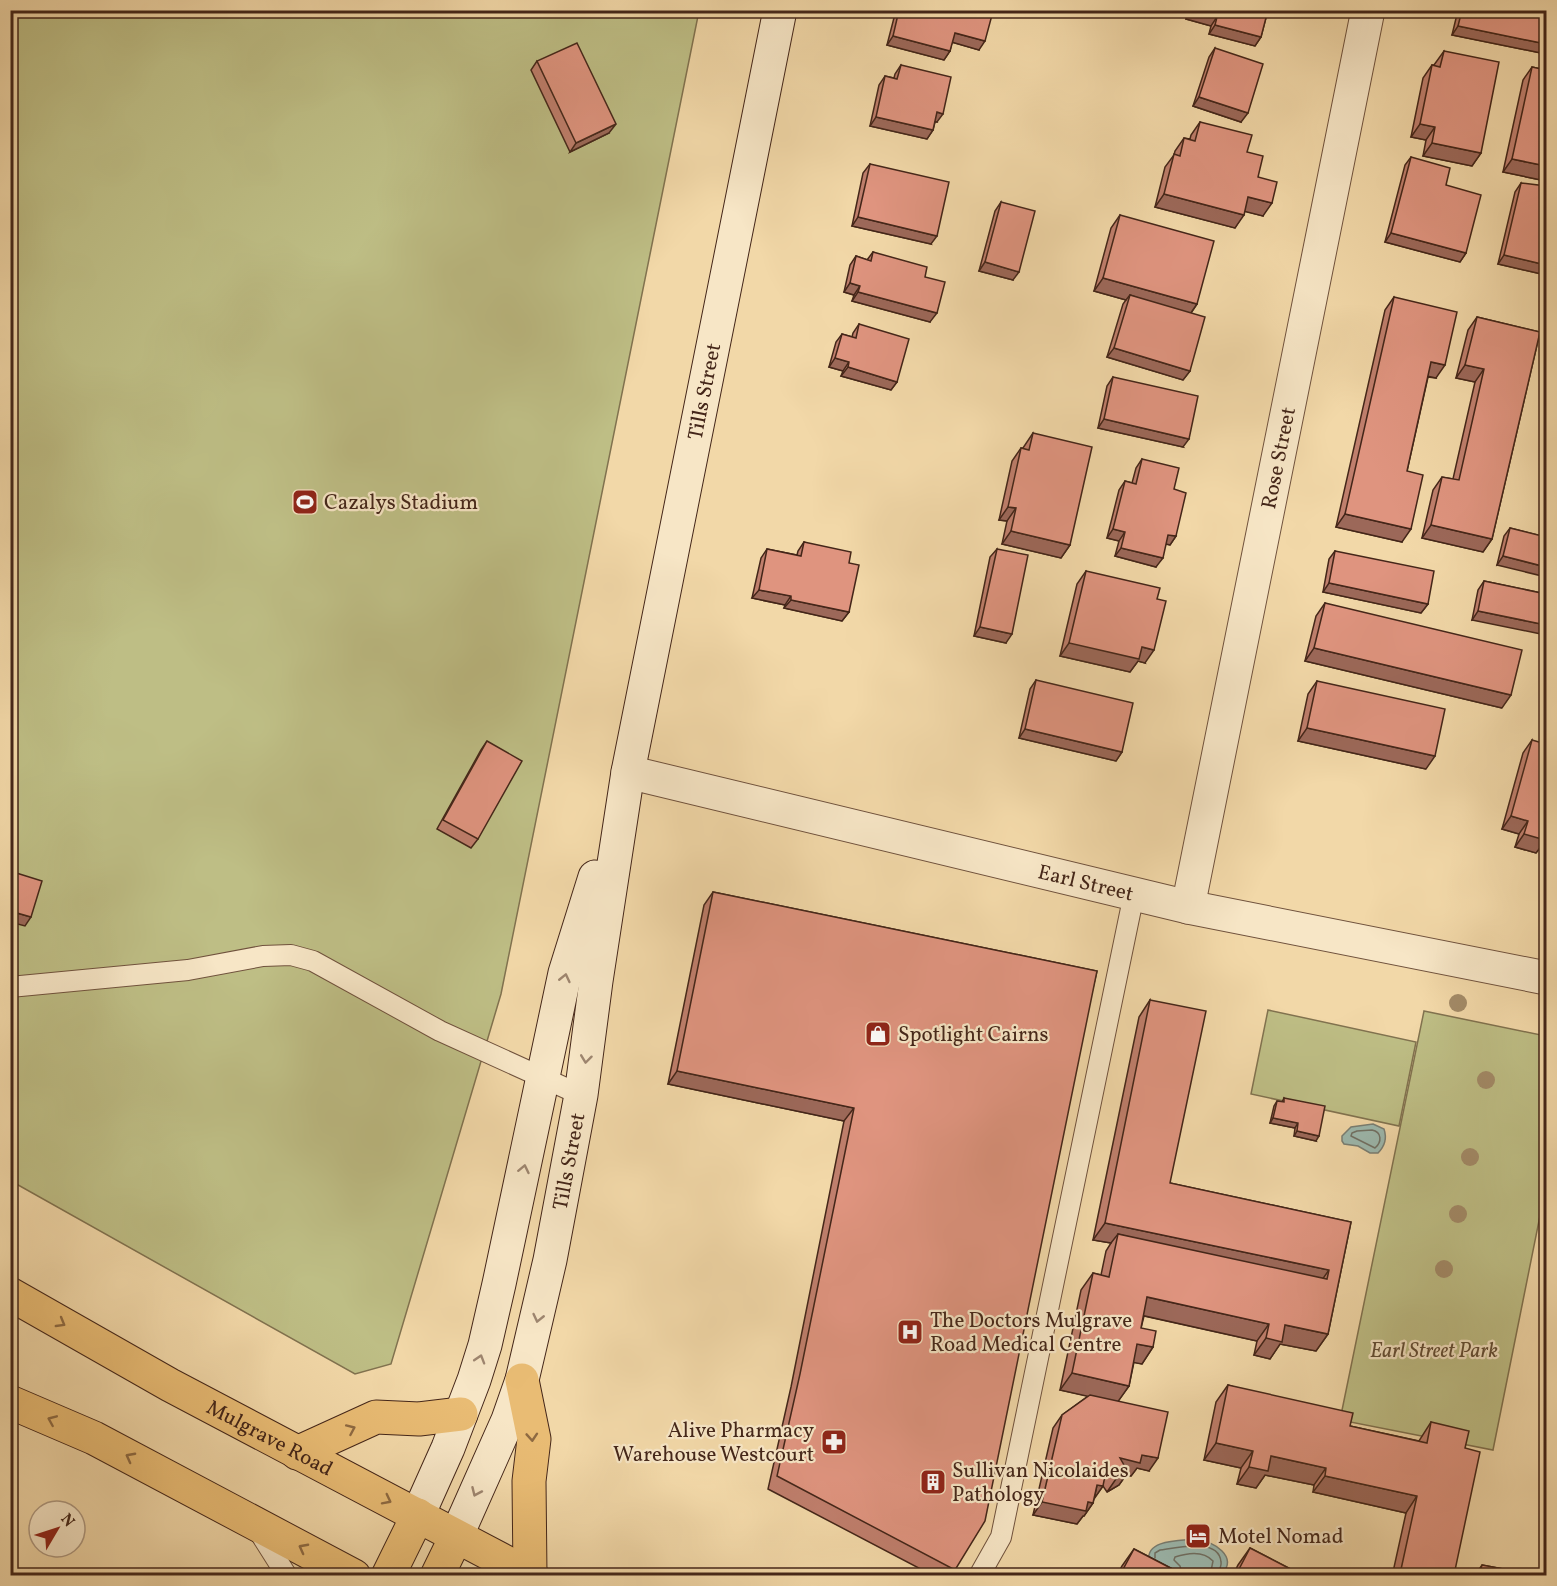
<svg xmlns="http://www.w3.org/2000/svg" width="1557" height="1586" font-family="Vollkorn,serif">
<rect width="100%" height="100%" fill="#f2d8a8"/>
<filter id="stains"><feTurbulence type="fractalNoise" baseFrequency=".00333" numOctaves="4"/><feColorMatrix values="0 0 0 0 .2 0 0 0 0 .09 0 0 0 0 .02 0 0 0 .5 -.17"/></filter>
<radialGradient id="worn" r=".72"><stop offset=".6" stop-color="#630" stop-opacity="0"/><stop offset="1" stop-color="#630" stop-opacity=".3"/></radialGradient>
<!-- green -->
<g fill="#bebe85" stroke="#81724f" stroke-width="1.5">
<polygon points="10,11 699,11 501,994 391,1364 355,1374 11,1181"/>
<polygon points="1268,1010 1416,1042 1399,1126 1251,1094"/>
<polygon points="1424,1011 1546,1036 1546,1186 1493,1450 1340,1420"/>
</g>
<!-- water -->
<g fill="#9cb9af" stroke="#797e73" stroke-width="1.5">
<path d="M1373,1124L1384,1129C1387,1138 1385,1146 1378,1153H1370L1358,1146L1344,1144L1342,1141V1136L1351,1127Z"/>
<path d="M1196,1539C1213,1541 1240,1557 1221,1575H1179L1149,1560C1146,1539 1181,1541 1196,1539Z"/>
</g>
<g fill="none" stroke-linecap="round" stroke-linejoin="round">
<!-- shore -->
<g stroke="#707064" stroke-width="1.5">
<path d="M1372,1130C1382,1132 1382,1142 1375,1148L1351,1136L1352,1133L1357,1131Z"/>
<path d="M1155,1558V1553L1160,1550C1175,1548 1219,1537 1221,1562C1222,1566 1218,1571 1218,1576"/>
<path d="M1182,1573L1180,1566L1174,1560L1175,1557C1187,1553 1203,1550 1213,1561L1210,1576"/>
</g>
<!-- lane casing -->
<g stroke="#70523d" stroke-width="22">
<g id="lane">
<polyline points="10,987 188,970 263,956 291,955 313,961 440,1031 581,1095"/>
<polyline points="258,1530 287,1576"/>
<polyline points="979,1576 1001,1537 1134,894"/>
</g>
</g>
<!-- street casing -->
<g stroke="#70523d" stroke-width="35">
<g id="street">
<path id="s1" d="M628,772L1188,907L1546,978"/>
<path id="s2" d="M1188,907L1368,10"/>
</g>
</g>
<!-- secondary casing -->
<g stroke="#442619" stroke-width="35">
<g id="secondary">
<polyline points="418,1515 448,1448 474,1380 485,1345 499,1284 565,973 595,877"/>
<path id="s3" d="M456,1537L508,1420L522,1380L550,1260L581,1095L596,981L628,772L780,10"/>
</g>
</g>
<!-- primary casing -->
<g stroke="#442619" stroke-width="35">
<g id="primary">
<path id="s4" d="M10,1294L170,1385L532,1576"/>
<polyline points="522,1380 534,1439 529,1481 530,1574"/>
<polyline points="10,1402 94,1438 354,1576"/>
<polyline points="297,1453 376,1417 419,1419 461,1414"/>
<polyline points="388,1576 418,1515"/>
<polyline points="437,1576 456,1537"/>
</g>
</g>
<!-- lane -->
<use href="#lane" stroke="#f7e6c6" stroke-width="20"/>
<!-- street -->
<use href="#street" stroke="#f7e6c6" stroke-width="33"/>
<!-- secondary -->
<use href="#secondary" stroke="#f7e6c6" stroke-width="33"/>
<!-- primary -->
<use href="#primary" stroke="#e9bc74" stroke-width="33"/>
</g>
<!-- trees -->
<g fill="#a38b68">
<circle cx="1458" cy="1003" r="9"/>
<circle cx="1486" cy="1080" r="9"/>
<circle cx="1470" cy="1157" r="9"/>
<circle cx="1458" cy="1214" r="9"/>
<circle cx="1444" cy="1269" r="9"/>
</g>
<!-- wall -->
<g fill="#c07f6d" stroke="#442619" stroke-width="1.5">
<polygon points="896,10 976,10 979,50 952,42 950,51 944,60 887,45"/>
<polygon points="1189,10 1268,10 1261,37 1255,46 1209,34 1211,26 1186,19"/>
<polygon points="1458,10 1522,10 1546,15 1546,54 1452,35"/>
<polygon points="1215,48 1241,122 1193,106 1209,57"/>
<polygon points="1444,51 1481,153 1472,166 1423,156 1426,140 1411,137 1423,78 1432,65 1434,65"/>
<polygon points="537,61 609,133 570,152 531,70"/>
<polygon points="901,65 937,122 935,122 933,130 927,139 870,126 879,85 885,76 894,78 895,74"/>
<polygon points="1532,67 1546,70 1546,181 1503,172 1523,80"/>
<polygon points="1200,122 1247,152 1258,177 1263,216 1245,211 1235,228 1155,207 1165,167 1174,155 1175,151 1184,138 1190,139 1191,135"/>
<polygon points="1411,157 1446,185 1466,253 1460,262 1385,242 1405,165"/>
<polygon points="870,164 931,244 852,226 863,173"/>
<polygon points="1521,183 1546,275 1498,264 1515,192"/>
<polygon points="1001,202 1013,280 979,271 995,211"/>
<polygon points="1120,215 1197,304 1191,313 1190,371 1183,380 1107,357 1123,304 1126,300 1094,291 1111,228"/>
<polygon points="873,252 925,277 930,322 852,301 854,295 844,292 850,265 856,256 867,260"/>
<polygon points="1394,297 1436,378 1428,377 1407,471 1402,542 1336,527 1385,310"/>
<polygon points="1477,317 1540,332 1492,539 1483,552 1422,538 1433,490 1442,477 1453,479 1475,382 1456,378 1468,330"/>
<polygon points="859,324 897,382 891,390 841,376 843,371 829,367 836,342 842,334 852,337 853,333"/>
<polygon points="1113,377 1183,447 1098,428 1107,386"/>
<polygon points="1033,433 1070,545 1061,558 1002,544 1007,521 999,520 1012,461 1021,448 1023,448"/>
<polygon points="1142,459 1174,489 1176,536 1170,545 1166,544 1156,567 1115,556 1119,541 1107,538 1119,490 1125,481 1132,483 1136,468"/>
<polygon points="1510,528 1546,537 1497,565 1504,536"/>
<polygon points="804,542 849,563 849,612 842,621 784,608 785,605 752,598 761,558 767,549 797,555 798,551"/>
<polygon points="997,549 1006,643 974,636 990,557"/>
<polygon points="1335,551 1428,604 1421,613 1323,592 1329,559"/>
<polygon points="1086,571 1145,663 1138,661 1130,672 1060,656 1077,584"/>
<polygon points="1484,581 1546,594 1472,620 1478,590"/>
<polygon points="1325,603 1502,708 1305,661 1316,616"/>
<polygon points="1036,680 1122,752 1116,761 1019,738 1030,689"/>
<polygon points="1317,681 1426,769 1298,741 1308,694"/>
<polygon points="1532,740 1543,844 1536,853 1515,847 1519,834 1502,829 1523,753"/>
<polygon points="487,741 478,839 471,848 437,829 481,750"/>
<polygon points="713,892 1097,971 955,1570 951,1575 932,1575 768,1489 791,1387 844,1121 668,1084 704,905"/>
<polygon points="1150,1000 1170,1183 1351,1222 1328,1334 1316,1351 1280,1344 1270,1359 1254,1355 1257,1341 1144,1316 1141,1328 1153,1347 1142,1364 1134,1362 1129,1386 1118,1401 1149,1471 1137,1468 1131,1476 1126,1475 1119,1485 1107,1492 1103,1486 1094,1498 1093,1503 1084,1516 1083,1516 1077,1524 1033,1515 1053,1428 1062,1415 1088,1396 1060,1390 1081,1290 1093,1273 1101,1275 1106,1251 1111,1243 1093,1240 1139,1017"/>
<polygon points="1284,1098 1316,1141 1294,1136 1295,1128 1270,1123 1274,1106 1277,1101 1282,1102"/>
<polygon points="1228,1385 1350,1426 1419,1441 1431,1422 1465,1448 1454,1575 1384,1575 1387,1571 1393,1572 1406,1513 1313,1492 1314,1485 1265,1475 1256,1488 1237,1484 1241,1468 1204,1460 1216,1402"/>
<polygon points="1250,1548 1302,1575 1233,1575 1238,1565"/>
<polygon points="1134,1549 1184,1575 1117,1575 1122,1566"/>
<polygon points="1482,1565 1536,1575 1475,1575"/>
</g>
<!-- shaded-wall -->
<g fill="#9c6859" stroke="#442619" stroke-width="1.5">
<polygon points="1192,10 1194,10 1217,17 1211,26 1186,19"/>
<polygon points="1215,25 1261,37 1255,46 1209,34"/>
<polygon points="1458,26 1546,44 1546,54 1452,35"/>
<polygon points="955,33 985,41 979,50 948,41"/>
<polygon points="893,36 950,51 944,60 887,45"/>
<polygon points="1199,97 1248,113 1241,122 1193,106"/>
<polygon points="937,112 943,114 937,122 931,121"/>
<polygon points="876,117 933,130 927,139 870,126"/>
<polygon points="616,124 609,133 570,152 576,143"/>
<polygon points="1420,124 1435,127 1426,140 1411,137"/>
<polygon points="1432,143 1481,153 1472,166 1423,156"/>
<polygon points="1512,159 1546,166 1546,181 1503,172"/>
<polygon points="1164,194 1244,215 1235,228 1155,207"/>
<polygon points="1248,197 1272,203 1263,216 1239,210"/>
<polygon points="858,217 937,236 931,244 852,226"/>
<polygon points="1391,233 1466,253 1460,262 1385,242"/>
<polygon points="1504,255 1546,265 1546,275 1498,264"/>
<polygon points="985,262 1019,272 1013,280 979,271"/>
<polygon points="1103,278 1197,304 1188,317 1130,295 1126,300 1094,291"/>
<polygon points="850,283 860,286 854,295 844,292"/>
<polygon points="858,292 937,313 930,322 852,301"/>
<polygon points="1114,348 1190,371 1183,380 1107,357"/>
<polygon points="835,358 849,362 843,371 829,367"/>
<polygon points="1431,362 1445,365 1436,378 1422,375"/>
<polygon points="1465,365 1484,369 1475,382 1456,378"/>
<polygon points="848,367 897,382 891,390 841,376"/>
<polygon points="1104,419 1189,439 1183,447 1098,428"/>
<polygon points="1008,507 1016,508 1007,521 999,520"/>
<polygon points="1345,514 1411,529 1402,542 1336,527"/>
<polygon points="1431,525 1492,539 1483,552 1422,538"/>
<polygon points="1113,529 1125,532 1119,541 1107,538"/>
<polygon points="1011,531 1070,545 1061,558 1002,544"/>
<polygon points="1168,535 1176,536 1170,545 1162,543"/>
<polygon points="1121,548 1163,558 1156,567 1115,556"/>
<polygon points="1503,556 1546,567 1546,577 1497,565"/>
<polygon points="1329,583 1428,604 1421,613 1323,592"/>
<polygon points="759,590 791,596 785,605 752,598"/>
<polygon points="791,600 849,612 842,621 784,608"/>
<polygon points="1478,611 1546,625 1546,635 1472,620"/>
<polygon points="980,627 1012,634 1006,643 974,636"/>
<polygon points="1069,643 1142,647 1154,650 1145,663 1138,661 1130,672 1060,656"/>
<polygon points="1314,648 1511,695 1502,708 1305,661"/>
<polygon points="1307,728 1435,756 1426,769 1298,741"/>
<polygon points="1025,729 1122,752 1116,761 1019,738"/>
<polygon points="1511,816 1528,821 1519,834 1502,829"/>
<polygon points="1546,833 1546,845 1543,844 1536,853 1515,847 1524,834"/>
<polygon points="10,911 31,917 25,926 10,922"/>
<polygon points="677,1071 854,1108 844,1121 668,1084"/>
<polygon points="1273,1118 1298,1123 1295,1128 1270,1123"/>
<polygon points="1297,1131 1319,1136 1316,1141 1294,1136"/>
<polygon points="1105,1223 1329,1270 1317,1287 1118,1234 1111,1243 1093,1240"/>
<polygon points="1147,1297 1269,1324 1257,1341 1136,1314"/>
<polygon points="1285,1325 1328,1334 1316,1351 1280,1344 1270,1359 1254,1355 1266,1338"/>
<polygon points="1137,1344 1153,1347 1142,1364 1125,1361"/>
<polygon points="1072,1373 1129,1386 1117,1403 1060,1390"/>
<polygon points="1216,1443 1253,1451 1241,1468 1204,1460"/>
<polygon points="1142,1455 1158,1458 1149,1471 1137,1468 1131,1476 1126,1475 1119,1485 1107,1492 1116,1479 1120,1458"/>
<polygon points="1271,1456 1326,1468 1314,1485 1265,1475 1256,1488 1237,1484 1249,1467"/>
<polygon points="1325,1476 1417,1496 1406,1513 1313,1492"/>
<polygon points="1097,1485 1103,1486 1094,1499"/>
<polygon points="1042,1502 1088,1502 1093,1503 1084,1516 1083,1516 1077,1524 1033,1515"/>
</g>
<!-- building -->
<g fill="#df947f" stroke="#442619" stroke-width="1.5">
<polygon points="899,10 976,10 992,15 985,41 955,33 950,51 893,36"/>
<polygon points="1194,10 1268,10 1261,37 1215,25 1217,17"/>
<polygon points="1462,10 1522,10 1546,15 1546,44 1458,26"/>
<polygon points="577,43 616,124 576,143 537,61"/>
<polygon points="1215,48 1263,64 1248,113 1199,97"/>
<polygon points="1444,51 1499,62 1481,153 1432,143 1435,127 1420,124 1432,65 1440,67"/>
<polygon points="901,65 951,77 943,114 937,112 933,130 876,117 885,76 897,79"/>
<polygon points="1532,67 1546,70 1546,166 1512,159"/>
<polygon points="1200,122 1252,135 1247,152 1263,156 1258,177 1277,182 1272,203 1248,197 1244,215 1164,194 1174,154 1180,156 1184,138 1195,141"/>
<polygon points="1411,157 1450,168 1446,185 1481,195 1466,253 1391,233"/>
<polygon points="870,164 949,182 937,236 858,217"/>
<polygon points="1521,183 1546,186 1546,265 1504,255"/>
<polygon points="1001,202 1035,211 1019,272 985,262"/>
<polygon points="1120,215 1214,241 1197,304 1103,278"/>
<polygon points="873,252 927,267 925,277 945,282 937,313 858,292 860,286 850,283 856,256 871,261"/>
<polygon points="1130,295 1205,317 1190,371 1114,348"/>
<polygon points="1394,297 1457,312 1445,365 1431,362 1407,471 1423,475 1411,529 1345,514"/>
<polygon points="1477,317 1540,332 1492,539 1431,525 1442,477 1459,480 1484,369 1465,365"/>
<polygon points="859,324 909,339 897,382 848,367 849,362 835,358 842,334 856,338"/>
<polygon points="1113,377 1198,396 1189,439 1104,419"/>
<polygon points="1033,433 1092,447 1070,545 1011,531 1016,508 1008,507 1021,448 1029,450"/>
<polygon points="1142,459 1179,468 1174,489 1186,493 1176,536 1168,535 1163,558 1121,548 1125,532 1113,529 1125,481 1136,484"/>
<polygon points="1510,528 1546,537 1546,567 1503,556"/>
<polygon points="804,542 851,552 849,563 859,565 849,612 791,600 791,596 759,590 767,549 801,556"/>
<polygon points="997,549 1028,555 1012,634 980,627"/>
<polygon points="1335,551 1434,571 1428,604 1329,583"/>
<polygon points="1086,571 1160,588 1157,599 1166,601 1154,650 1142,647 1139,659 1069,643"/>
<polygon points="1484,581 1546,594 1546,625 1478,611"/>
<polygon points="1325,603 1522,650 1511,695 1314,648"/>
<polygon points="1036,680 1133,703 1122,752 1025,729"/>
<polygon points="1317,681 1445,709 1435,756 1307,728"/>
<polygon points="1532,740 1546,744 1546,837 1545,840 1524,834 1528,821 1511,816"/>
<polygon points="487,741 522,761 478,839 443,820"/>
<polygon points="10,871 42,881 31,917 10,911"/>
<polygon points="713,892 1097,971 985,1521 955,1570 777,1476 800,1374 854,1108 677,1071"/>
<polygon points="1150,1000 1206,1011 1170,1183 1351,1222 1328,1334 1285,1325 1282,1342 1266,1338 1269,1324 1147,1297 1141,1328 1156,1331 1153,1347 1137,1344 1129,1386 1072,1373 1093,1273 1109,1277 1118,1234 1327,1279 1329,1270 1105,1223"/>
<polygon points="1284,1098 1325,1106 1319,1136 1297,1131 1298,1123 1273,1118 1277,1101 1284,1102"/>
<polygon points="1228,1385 1353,1413 1350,1426 1427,1443 1431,1422 1469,1431 1465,1448 1480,1452 1454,1575 1386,1575 1387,1571 1400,1574 1417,1496 1325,1476 1326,1468 1271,1456 1268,1471 1249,1467 1253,1451 1216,1443"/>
<polygon points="1090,1395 1168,1412 1158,1458 1142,1455 1140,1463 1120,1458 1128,1472 1116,1479 1107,1466 1103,1486 1097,1485 1093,1503 1088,1502 1086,1511 1042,1502 1062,1415"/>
<polygon points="1250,1548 1302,1575 1236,1575"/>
<polygon points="1134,1549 1184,1575 1120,1575"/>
<polygon points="1482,1565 1536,1575 1479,1575"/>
</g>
<!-- one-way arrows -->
<defs><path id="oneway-chevron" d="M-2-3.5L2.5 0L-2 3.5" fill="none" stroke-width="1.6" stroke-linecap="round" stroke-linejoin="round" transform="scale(1.5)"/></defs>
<g stroke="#9e8670">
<use href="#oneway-chevron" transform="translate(565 978) rotate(-77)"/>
<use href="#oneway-chevron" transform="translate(586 1059) rotate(97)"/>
<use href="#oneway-chevron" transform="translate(524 1169) rotate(-78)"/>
<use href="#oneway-chevron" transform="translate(538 1318) rotate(103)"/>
<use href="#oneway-chevron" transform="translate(480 1359) rotate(-73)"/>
<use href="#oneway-chevron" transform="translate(476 1492) rotate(114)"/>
</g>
<g stroke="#8e6a42">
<use href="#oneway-chevron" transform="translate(61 1323) rotate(30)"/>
<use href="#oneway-chevron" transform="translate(52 1420) rotate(-157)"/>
<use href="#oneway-chevron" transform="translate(351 1429) rotate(-24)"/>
<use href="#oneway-chevron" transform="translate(532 1437) rotate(86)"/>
<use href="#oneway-chevron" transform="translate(130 1457) rotate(-152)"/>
<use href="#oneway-chevron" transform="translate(387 1500) rotate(27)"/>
<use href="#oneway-chevron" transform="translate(303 1548) rotate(-152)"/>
</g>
<!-- icons -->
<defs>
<g id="stadium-square" transform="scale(1.35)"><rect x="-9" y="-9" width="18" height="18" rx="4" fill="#8f2418" stroke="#f7e6c6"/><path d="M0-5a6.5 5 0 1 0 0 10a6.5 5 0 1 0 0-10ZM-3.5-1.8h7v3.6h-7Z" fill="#fff"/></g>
<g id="shop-square" transform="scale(1.35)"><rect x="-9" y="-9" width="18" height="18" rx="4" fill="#8f2418" stroke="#f7e6c6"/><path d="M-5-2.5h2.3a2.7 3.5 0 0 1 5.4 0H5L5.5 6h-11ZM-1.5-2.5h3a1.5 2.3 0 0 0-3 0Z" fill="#fff"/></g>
<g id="hospital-square" transform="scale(1.35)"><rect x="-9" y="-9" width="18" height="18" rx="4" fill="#8f2418" stroke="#f7e6c6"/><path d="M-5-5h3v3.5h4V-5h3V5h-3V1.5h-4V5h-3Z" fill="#fff"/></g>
<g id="pharmacy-square" transform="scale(1.35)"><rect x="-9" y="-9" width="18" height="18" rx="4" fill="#8f2418" stroke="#f7e6c6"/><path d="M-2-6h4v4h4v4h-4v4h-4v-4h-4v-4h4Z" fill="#fff"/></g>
<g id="building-square" transform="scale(1.35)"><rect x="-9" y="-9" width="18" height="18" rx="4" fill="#8f2418" stroke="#f7e6c6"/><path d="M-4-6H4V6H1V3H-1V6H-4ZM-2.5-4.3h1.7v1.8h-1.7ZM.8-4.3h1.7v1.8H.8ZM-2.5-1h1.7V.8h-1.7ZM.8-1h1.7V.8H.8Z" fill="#fff"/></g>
<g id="hotel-square" transform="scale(1.35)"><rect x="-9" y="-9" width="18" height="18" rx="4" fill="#8f2418" stroke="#f7e6c6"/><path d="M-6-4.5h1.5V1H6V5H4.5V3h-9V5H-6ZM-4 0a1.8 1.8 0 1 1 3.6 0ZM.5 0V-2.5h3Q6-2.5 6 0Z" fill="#fff"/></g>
</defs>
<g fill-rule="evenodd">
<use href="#stadium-square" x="305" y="502"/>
<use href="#shop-square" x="878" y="1034"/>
<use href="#hospital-square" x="910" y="1332"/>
<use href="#pharmacy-square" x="834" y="1442"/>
<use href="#building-square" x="933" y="1482"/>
<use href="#hotel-square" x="1198" y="1536"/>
</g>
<g text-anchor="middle" stroke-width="4.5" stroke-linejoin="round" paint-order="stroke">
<!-- street labels -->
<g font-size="21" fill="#442619" stroke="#f7e6c6">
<text dy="7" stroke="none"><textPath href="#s3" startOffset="1176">Tills Street</textPath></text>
<text dy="7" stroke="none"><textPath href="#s2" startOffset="458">Rose Street</textPath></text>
<text dy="7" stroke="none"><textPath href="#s1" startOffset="471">Earl Street</textPath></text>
<text dy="7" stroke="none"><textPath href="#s3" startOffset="394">Tills Street</textPath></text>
<text dy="7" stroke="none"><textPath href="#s4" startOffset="297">Mulgrave Road</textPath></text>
</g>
<!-- poi labels -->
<g font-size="21" fill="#442619" stroke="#f7e6c6" text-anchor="start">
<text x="324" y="509">Cazalys Stadium</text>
<text x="898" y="1041">Spotlight Cairns</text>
<text x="930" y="1327">The Doctors Mulgrave<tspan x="930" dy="24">Road Medical Centre</tspan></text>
<text x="814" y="1437" text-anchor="end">Alive Pharmacy<tspan x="814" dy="24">Warehouse Westcourt</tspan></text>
<text x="952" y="1477">Sullivan Nicolaides<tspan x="952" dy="24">Pathology</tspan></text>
<text x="1218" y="1543">Motel Nomad</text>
</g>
<!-- park labels -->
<g font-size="21" font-style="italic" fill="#624c34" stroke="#f7e6c6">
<text x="1434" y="1357">Earl Street Park</text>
</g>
</g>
<!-- margin -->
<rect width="1557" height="1586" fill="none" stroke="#f2d8a8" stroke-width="36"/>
<rect x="12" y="12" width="1533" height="1562" fill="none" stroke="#442619" stroke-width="3"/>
<rect x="18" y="18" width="1521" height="1550" fill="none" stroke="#442619" stroke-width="1.5"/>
<!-- north arrow -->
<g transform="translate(57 1529) rotate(51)"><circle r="28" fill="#f7e6c6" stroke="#af9981" stroke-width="1.5"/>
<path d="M0-4.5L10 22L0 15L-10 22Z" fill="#8f2418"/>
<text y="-9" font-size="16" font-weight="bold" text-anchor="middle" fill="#442619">N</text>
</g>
<rect width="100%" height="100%" filter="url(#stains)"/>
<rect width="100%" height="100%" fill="url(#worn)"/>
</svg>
